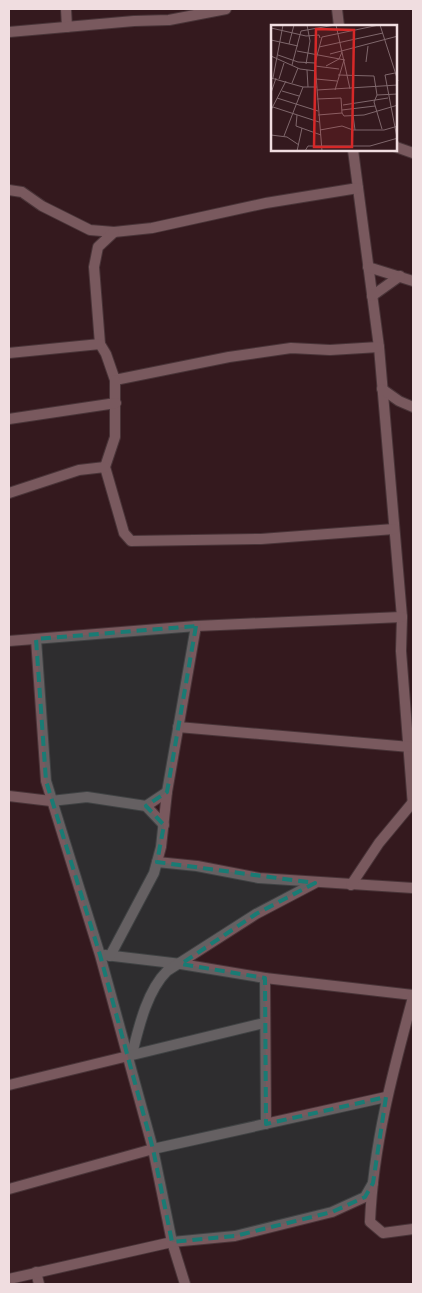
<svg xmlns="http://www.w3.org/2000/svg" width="422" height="1293" font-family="'Fira Sans',sans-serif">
<rect width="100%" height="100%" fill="#34191e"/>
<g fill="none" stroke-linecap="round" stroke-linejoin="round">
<!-- minor casing -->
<g stroke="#493438" stroke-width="12">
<g id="minor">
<polyline points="66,9 67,27"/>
<polyline points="337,9 339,26"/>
<polyline points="9,32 134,21 169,20 226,9"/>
<polyline points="396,147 413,153"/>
<polyline points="353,150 379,347 402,617 401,651 413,806"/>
<polyline points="9,190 22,192 42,206 90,230 114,232 152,228 266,203 358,188"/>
<polyline points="114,232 98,247 94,267 100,344 106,354 115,380 229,357 291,348 330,350 379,347"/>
<polyline points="368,267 413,281"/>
<polyline points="372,296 400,276"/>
<polyline points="9,353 100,344"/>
<polyline points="115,380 115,437 105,467 124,533 131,541 261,539 394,529"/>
<polyline points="382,389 399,401 413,407"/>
<polyline points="9,419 116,403"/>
<polyline points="9,493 79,470 105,467"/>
<polyline points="36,639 46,781 100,955 153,1149 172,1242 185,1284"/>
<polyline points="9,641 196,626 402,617"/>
<polyline points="178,727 410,747"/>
<polyline points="9,796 51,801 87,797 146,806 164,825"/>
<polyline points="146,806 167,792"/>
<polyline points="157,862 197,866 259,878 413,888"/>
<polyline points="351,885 379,843 413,802"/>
<polyline points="105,955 181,964 265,978 413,995"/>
<polyline points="110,956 154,873 161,847 167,792 196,626"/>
<polyline points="265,978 266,1124"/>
<path d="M413,997C393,1071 373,1145 370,1222L383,1233L413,1229"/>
<path d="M132,1054C139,1026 147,991 167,971L256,914L315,883"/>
<polyline points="9,1085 264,1023"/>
<polyline points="9,1189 153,1149 386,1097"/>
<polyline points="36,1272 39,1284"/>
<polyline points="9,1279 172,1242 235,1236 332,1212 365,1197 373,1183"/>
</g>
</g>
<!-- minor -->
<use href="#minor" stroke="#79595e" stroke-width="10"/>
</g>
<!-- marked area -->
<path fill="#1a7b74" fill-opacity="0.2" stroke="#1a7b74" stroke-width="4" stroke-dasharray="10 6" stroke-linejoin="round" d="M196,626L167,792L146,806L164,825L157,862L315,883L256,914L181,964L265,978L266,1124L386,1097L373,1183L365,1197L332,1212L235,1236L172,1242L153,1149L100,955L46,781L36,639Z"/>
<!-- overview -->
<g transform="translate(271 25)">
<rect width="126" height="126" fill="#34191e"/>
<path fill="none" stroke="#7f676c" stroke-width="1" d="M65,0L79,64M109,0L127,56M0,3L35,11L48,10L49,13M51,12L108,0M0,15L27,21M18,19L23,0M48,22L112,8M26,26L74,35M59,29L127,11M7,30L27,37L44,38M0,31L29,44L45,46M95,37L97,21M35,39L39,16L36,0M21,40L30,6L64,0M44,41L68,44M55,41L68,34L71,27M36,45L37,62M124,48L114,50L127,118M67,50L103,51L106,70L103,77L111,104M0,53L32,62H46M2,53L12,0M8,54L13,38M45,54L66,56M21,58L27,43M46,65L127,60M64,65L73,35M11,66L28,71M0,68L5,53M106,70L127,69M6,73L47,86M46,74L70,73L71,88M72,80L117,73M2,82L48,97M0,85L15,56M71,85L104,81M26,90L25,101L50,110M47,90L71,88L73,91L93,90L127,80M82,90L84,105M49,105L71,101L82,105H113L127,101M0,110L16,112L28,120M13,111L32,62M26,126L31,103M34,126L37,121H99L127,113M51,126L44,38L51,12"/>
<path fill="#d62828" fill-opacity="0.15" stroke="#d62828" stroke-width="2.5" d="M45,4L83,5L81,122H43Z"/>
<rect width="126" height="126" fill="none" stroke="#f0dde0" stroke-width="2.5"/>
</g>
<!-- border -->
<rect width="422" height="1293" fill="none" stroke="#f0dde0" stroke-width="20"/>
</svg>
